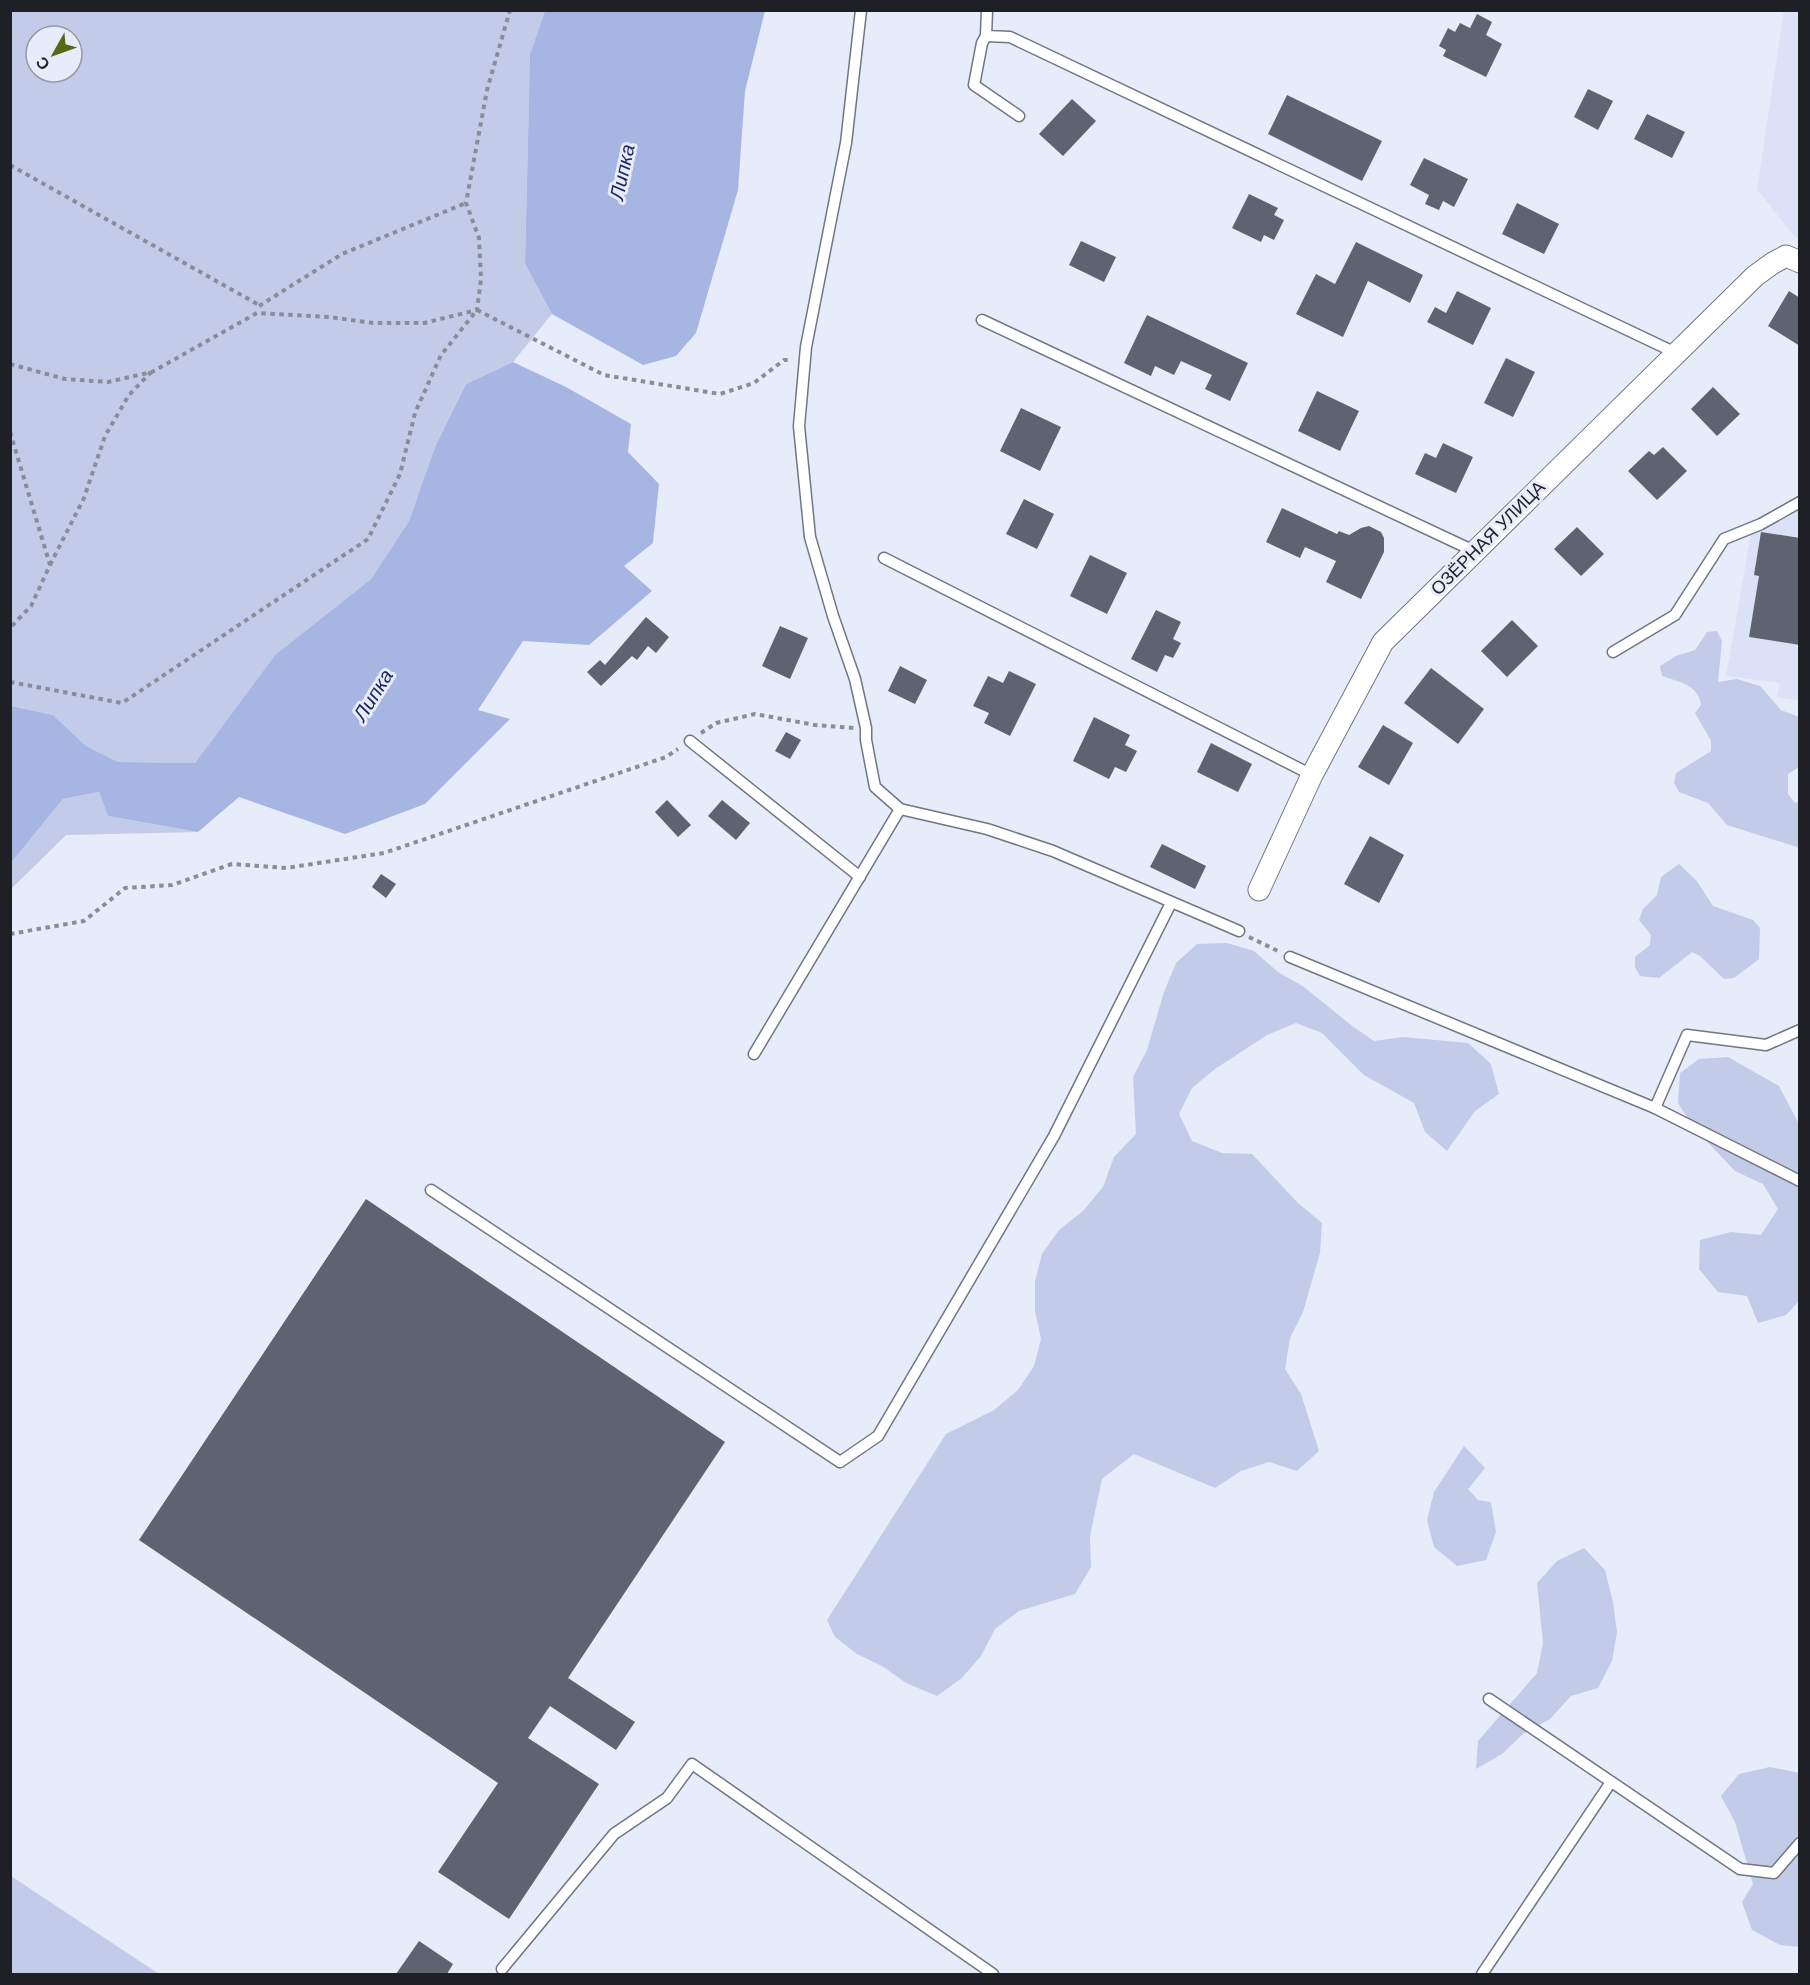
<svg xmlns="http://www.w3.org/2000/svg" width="1810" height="1985" font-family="Helvetica,sans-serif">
<rect width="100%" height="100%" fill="#e7ecfa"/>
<!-- built -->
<g fill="#dbe2f8">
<polygon points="1784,10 1799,11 1799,240 1793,235 1757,189"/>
<polygon points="1799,509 1799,701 1777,697 1780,683 1726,676 1751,534"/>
</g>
<!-- green -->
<g fill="#c2cce9" fill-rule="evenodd">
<path d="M10,11H545L530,54L525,264L552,314L513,362L466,384L435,447L409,521L371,579L275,655L195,763L118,762L86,746L53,715L11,706ZM36,36H72V72H36Z"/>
<path d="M1717,631L1722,641L1718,682L1737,679L1760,686L1781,710L1799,717V767L1788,774V794L1795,803L1799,801V850L1797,847L1727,825L1708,803L1679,792L1674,783L1676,773L1711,751V741L1695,713L1701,705C1699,685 1679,682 1662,676L1660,666L1676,656L1695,650L1707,632Z"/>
<polygon points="99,792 108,816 198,832 66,835 11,889 11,863 63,799"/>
<polygon points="1679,864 1696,880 1713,906 1753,920 1760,928 1759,959 1734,978 1724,979 1700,956 1692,952 1659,978 1640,976 1635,967 1635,957 1650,945 1651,935 1639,920 1643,909 1657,895 1661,877"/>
<polygon points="1227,943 1254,951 1278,972 1304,987 1351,1025 1374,1041 1403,1037 1468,1043 1491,1064 1499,1094 1475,1111 1447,1151 1425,1132 1414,1103 1364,1075 1322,1033 1296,1023 1267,1035 1215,1069 1192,1088 1179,1114 1192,1141 1222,1153 1252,1154 1298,1203 1322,1223 1320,1253 1303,1312 1290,1338 1285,1369 1301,1394 1319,1451 1297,1471 1269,1462 1241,1471 1215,1488 1134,1454 1102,1479 1090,1536 1091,1567 1075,1594 1019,1611 995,1629 981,1656 962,1678 937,1696 906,1683 882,1666 857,1654 835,1637 827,1620 946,1434 994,1410 1018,1390 1034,1366 1041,1339 1035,1311 1035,1281 1042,1254 1059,1230 1083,1211 1103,1187 1114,1157 1136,1134 1133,1077 1147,1050 1164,992 1176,963 1197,944"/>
<polygon points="1728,1057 1779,1086 1799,1124 1799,1301 1786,1315 1758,1323 1747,1296 1718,1292 1699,1269 1700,1240 1731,1232 1761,1235 1778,1209 1763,1184 1735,1171 1694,1128 1678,1103 1680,1073 1699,1059"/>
<polygon points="1464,1446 1485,1468 1468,1489 1478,1500 1491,1502 1496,1532 1486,1560 1457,1566 1434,1547 1427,1520 1434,1492"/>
<polygon points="1584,1548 1605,1570 1613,1602 1617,1632 1612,1661 1598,1688 1571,1696 1550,1719 1523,1734 1502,1754 1476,1769 1478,1741 1537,1673 1543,1643 1537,1583 1557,1561"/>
<polygon points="1770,1767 1800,1773 1799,1947 1780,1945 1752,1930 1742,1902 1753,1884 1735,1822 1721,1796 1739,1774"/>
<polygon points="10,1876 11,1876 159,1974 11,1974"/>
</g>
<!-- water -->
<g fill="#a7b5e2">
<polygon points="545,11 765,11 745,91 738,190 696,333 676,356 643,365 552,314 525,264 530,54"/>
<polygon points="513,362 566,387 631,424 628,452 659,484 653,543 624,566 652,591 589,645 523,641 478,710 510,719 425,804 345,834 239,797 198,832 108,816 99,792 63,799 11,863 11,706 53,715 86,746 118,762 195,763 275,655 371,579 409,521 435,447 466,384"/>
</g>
<!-- building -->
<g fill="#5f636f">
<polygon points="1477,14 1492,22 1486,35 1502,44 1486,77 1443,56 1446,50 1439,46 1448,28 1455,32 1460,23 1470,28"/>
<polygon points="1588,89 1613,101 1598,130 1574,117"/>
<polygon points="1287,95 1382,141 1362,181 1268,134"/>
<polygon points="1072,99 1096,121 1063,156 1039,134"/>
<polygon points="1647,114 1685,132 1672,158 1634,139"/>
<polygon points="1424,158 1468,179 1454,207 1443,201 1439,210 1425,204 1429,195 1410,185"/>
<polygon points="1249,194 1278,208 1274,215 1284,220 1274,240 1264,235 1261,242 1232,228"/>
<polygon points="1517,203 1559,224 1544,254 1502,234"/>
<polygon points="1081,241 1116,257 1104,282 1069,265"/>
<polygon points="1356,242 1423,275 1410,303 1368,281 1343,337 1296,314 1316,274 1335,284"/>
<polygon points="1457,291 1491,308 1473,345 1427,322 1435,307 1446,313"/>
<polygon points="1789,291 1800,298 1800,346 1768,326"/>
<polygon points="1147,315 1248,363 1230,401 1205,389 1212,375 1181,361 1174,375 1155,366 1151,376 1124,363"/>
<polygon points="1506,358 1535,372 1513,417 1484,403"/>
<polygon points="1713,387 1740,414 1717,436 1691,409"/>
<polygon points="1317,391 1359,411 1340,451 1298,431"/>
<polygon points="1021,408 1061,427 1040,471 1000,451"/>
<polygon points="1443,443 1473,457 1456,493 1415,474 1425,453 1436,458"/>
<polygon points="1663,447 1687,471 1657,500 1628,471 1649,451 1654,455"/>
<polygon points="1024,499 1054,514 1037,549 1006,534"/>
<polygon points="1282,508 1337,534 1339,531 1349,535 1361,528 1369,526 1381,532 1384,538 1384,552 1361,599 1326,582 1336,561 1305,547 1300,558 1266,542"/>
<polygon points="1577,527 1604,554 1581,576 1554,549"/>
<polygon points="1761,532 1800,538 1800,645 1749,637 1759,576 1754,575"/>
<polygon points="1090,555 1127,573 1107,614 1070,596"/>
<polygon points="1156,610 1181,622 1173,639 1181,643 1173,658 1165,655 1157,672 1131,659"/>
<polygon points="646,617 669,637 656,653 648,646 637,660 632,656 601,686 587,672 600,660 605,665"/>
<polygon points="1512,620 1538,646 1507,677 1481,651"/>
<polygon points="780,626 808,638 790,679 762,666"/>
<polygon points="900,666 927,680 915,704 888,691"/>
<polygon points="1431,668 1484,709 1458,744 1404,703"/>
<polygon points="1009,671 1036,684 1010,736 984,723 989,713 973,706 988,676 1003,683"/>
<polygon points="1094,717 1130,735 1125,745 1137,751 1126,772 1115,767 1109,779 1073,761"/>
<polygon points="1383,725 1413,743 1389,785 1358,767"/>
<polygon points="786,732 801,740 790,759 775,751"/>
<polygon points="1211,743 1252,764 1238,792 1197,772"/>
<polygon points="667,800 691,825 678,837 655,812"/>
<polygon points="722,800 750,823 736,840 708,816"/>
<polygon points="1370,836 1404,855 1379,903 1344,884"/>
<polygon points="1162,844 1206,866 1195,889 1150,867"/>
<polygon points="381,874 396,884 386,898 372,887"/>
<polygon points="366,1199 725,1442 568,1678 635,1722 616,1750 550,1706 528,1738 599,1784 509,1919 438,1872 498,1783 139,1540"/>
<polygon points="419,1941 453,1964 447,1974 396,1974"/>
</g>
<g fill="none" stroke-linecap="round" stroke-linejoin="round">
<!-- service casing -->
<g stroke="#727683" stroke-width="13">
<g id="service">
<polyline points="861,10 846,143 806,347 799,426 810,537 833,616 855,679 866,728 866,740 875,787 900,809 987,829 1053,851 1239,931"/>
<polyline points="987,10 986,36 1010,37 1676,353"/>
<polyline points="986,36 982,43 974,85 1019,116"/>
<polyline points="982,320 1474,551"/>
<polyline points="884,558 1312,775"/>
<polyline points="1613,652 1675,615 1724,539 1761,524 1800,502"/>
<polyline points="690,741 860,877"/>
<polyline points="1290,957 1655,1108 1800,1181"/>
<polyline points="754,1054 900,809"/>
<polyline points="1655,1108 1687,1035 1766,1045 1800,1030"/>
<polyline points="431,1190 840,1462 878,1436 1054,1136 1171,903"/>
<polyline points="1489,1699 1740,1869 1774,1873 1800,1843"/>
<polyline points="502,1969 614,1834 667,1798 692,1764 993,1974"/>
<polyline points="1482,1974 1611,1782"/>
</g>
</g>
<!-- minor casing -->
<g stroke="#727683" stroke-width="23">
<polyline id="minor" points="1259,890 1312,775 1383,642 1755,276 1773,263 1786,256 1800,262"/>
</g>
<!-- path -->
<g stroke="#8a8d97" stroke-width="4" stroke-dasharray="4.5 4.5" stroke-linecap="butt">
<polyline points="10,165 259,305"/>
<polyline points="259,306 342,254 466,203"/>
<polyline points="10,364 65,379 108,382 152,372 257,313 329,317 373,323 424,323 477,310 481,279 479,238 466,203 487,90 510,10"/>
<polyline points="10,432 50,565 31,606 10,628"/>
<polyline points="50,565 84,498 105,436 129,395 151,372"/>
<polyline points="10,682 122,703 368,539 400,474 415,413 441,355 477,310 604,375 720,394 754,383 784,360 792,360"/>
<polyline points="701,733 716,723 755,714 815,725 854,728"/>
<polyline points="10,934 84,921 125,888 172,885 232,864 286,868 384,853 666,757 678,749"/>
<polyline points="1249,937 1278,951"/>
</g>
<!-- service -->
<use href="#service" stroke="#fff" stroke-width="10"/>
<!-- minor -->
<use href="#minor" stroke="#fff" stroke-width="21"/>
</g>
<g text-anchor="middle" stroke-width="6" stroke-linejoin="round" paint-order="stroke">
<!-- street labels -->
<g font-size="18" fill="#1f2026" stroke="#e7ecfa">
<text transform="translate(1488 538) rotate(-45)" y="6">ОЗЁРНАЯ УЛИЦА</text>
</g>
<!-- water labels -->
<g font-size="20" font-style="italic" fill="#1d275d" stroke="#e7ecfa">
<text transform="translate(622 172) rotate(-78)" y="7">Липка</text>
<text transform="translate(373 695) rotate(-58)" y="7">Липка</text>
</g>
</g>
<!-- border -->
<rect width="1810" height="1985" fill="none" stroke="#1f2026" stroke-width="24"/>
<!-- north arrow -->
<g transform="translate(54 54) rotate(230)"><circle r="28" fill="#e7ecfa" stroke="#979aa5" stroke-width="1.5"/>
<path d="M0-4.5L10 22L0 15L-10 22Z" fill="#576915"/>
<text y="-9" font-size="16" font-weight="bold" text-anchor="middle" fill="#1f2026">С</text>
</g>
</svg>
